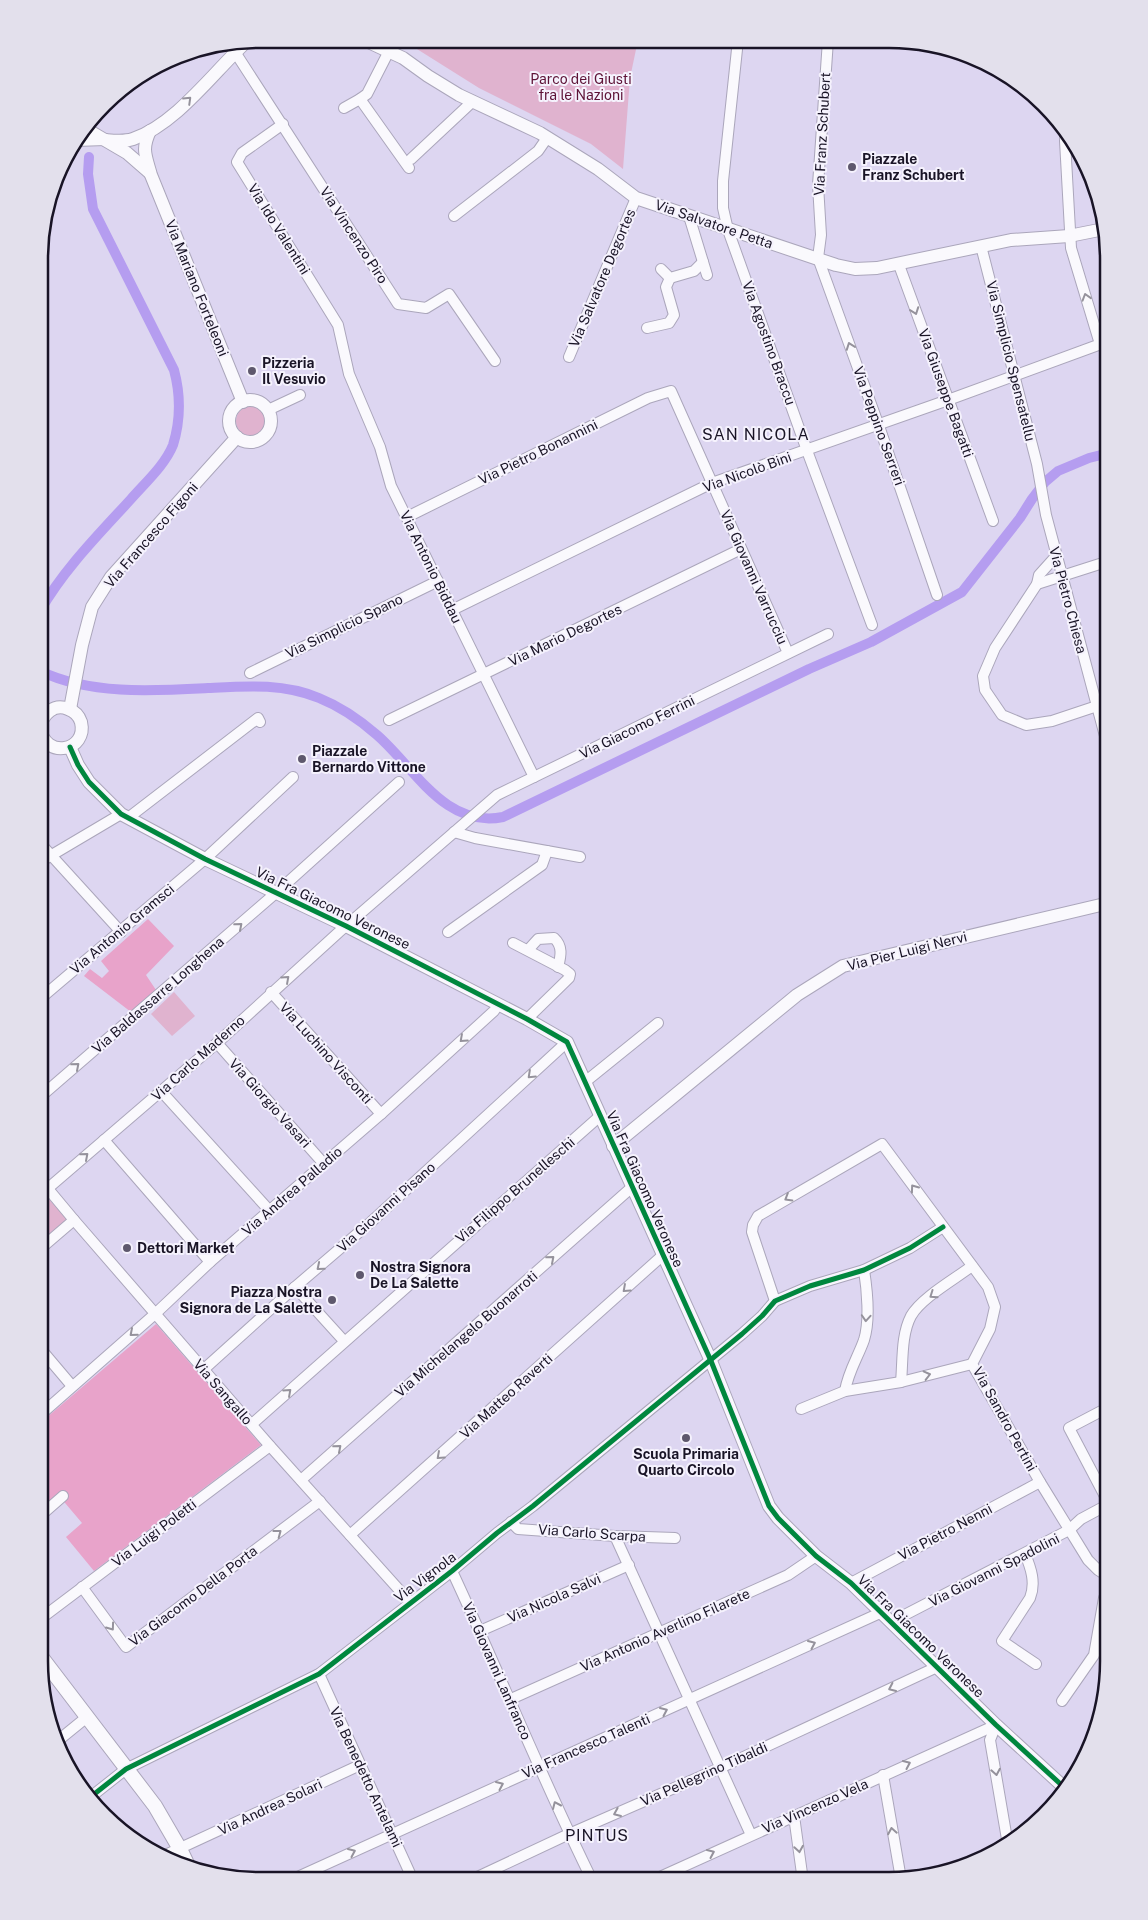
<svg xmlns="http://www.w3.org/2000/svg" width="1148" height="1920" font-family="'Public Sans',sans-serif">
<rect width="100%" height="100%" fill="#ddd6f1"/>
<!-- green -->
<g fill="#e0b3cf">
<polygon points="401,39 638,40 630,78 623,169 591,144 479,88"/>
<circle cx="251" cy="421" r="15"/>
<polygon points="174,992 195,1016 172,1036 151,1014"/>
<polygon points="46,1196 67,1219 39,1243 39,1202"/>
</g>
<!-- forest -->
<g fill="#e8a3ca">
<polygon points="148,919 174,946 146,975 156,990 131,1012 84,976 90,969 102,978 109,971 101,961"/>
<polygon points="156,1324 261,1445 94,1571 66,1537 82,1523 60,1497 39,1515 39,1424"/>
</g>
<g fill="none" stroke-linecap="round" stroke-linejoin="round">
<!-- canal -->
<g stroke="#b59df0" stroke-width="10">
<polyline points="97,117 98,114"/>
<path d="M40,611C64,569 99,534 131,499C145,483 165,465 173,445C181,419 181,396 174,370L93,209L88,174L89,157"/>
<path d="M40,671C90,695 153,691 208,688C246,686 283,683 319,698C339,706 361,721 377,735C414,767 445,829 503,817L809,669L871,642L962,592L1020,518L1032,499L1045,482L1058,471L1089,458L1109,453"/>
</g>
<!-- minor casing -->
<g stroke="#aba6bb" stroke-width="12">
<g id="minor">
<polyline points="738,40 723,181 723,208 728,230 809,456 872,625"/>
<polyline points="828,40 818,185 821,235 818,258 880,429 937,595"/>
<polyline points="389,51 367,94 360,99 409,168"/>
<polyline points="235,52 398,304 426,308 449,294 495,361"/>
<polyline points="344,108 360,99"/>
<polyline points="283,124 242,153 237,162 338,325 349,374 380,447 391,486 534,777"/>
<polyline points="1066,128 1065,141 1071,248 1100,344"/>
<polyline points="76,141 105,140"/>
<polyline points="411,159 473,101"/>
<polyline points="454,216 538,151 547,138"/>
<polyline points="689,216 707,275"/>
<polyline points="981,246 1037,464 1046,515 1109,751"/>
<polyline points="899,265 993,521"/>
<polyline points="661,269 670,278 694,271 703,262"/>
<polyline points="647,328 669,323 674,315 666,287 670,278"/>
<polyline points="569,357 636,198"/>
<polyline points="268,410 300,395"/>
<polyline points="407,517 648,398 671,391 788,653"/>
<polyline points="1057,555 1039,575 1037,584 995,648 983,676 985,690 1002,715 1026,725 1052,721 1109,702"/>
<polyline points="1037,584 1109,561"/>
<polyline points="452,610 712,483 948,400 1109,341"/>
<polyline points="250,673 438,581"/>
<polyline points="389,720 741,549"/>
<polyline points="128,818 258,718 260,722"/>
<polyline points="454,832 475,838 580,857"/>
<polyline points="40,843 121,932"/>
<polyline points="40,862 121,814"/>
<polyline points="448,932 542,865 547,851"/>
<polyline points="513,943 565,970 570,974 569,978 527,1019"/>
<path d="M528,950L538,939L554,938C563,946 561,956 558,967"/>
<polyline points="271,992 381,1114"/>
<polyline points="40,999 205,859 293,777"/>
<polyline points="217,1043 324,1164"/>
<polyline points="585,1082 658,1023"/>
<polyline points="161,1091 269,1210"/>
<polyline points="39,1098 277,892 399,782"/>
<polyline points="104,1140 210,1262"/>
<polyline points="39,1178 74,1220 270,1446 410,1602"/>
<polyline points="39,1196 217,1043 339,932 497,795 828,634"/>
<polyline points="39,1250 74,1220"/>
<polyline points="295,1287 344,1341"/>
<polyline points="775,1301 752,1232 753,1225 758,1216 882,1144 988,1287 995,1307 990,1329 972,1364 1040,1482 1088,1560 1098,1570 1109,1577"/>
<polyline points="39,1347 72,1386"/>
<polyline points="203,1370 295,1287 371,1222 567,1042"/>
<path d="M901,1382C903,1361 901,1335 911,1316C921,1298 955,1279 972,1266"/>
<path d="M845,1391C848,1372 858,1357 864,1340C870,1321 867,1289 864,1270"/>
<polyline points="801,1409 845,1391 901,1382 972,1364"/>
<polyline points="39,1416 155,1314 210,1262 381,1114 494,1011 498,1005"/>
<polyline points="252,1424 600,1116"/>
<polyline points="301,1480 631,1188"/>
<polyline points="39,1517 63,1496"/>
<polyline points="511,1522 518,1529 615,1536 675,1538"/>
<polyline points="350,1535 662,1256"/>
<polyline points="615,1536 751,1835"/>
<path d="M1025,1554C1031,1568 1036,1583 1030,1598L1002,1641L1036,1664"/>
<path d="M452,1571C500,1674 542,1779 592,1880"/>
<polyline points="851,1583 1040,1482"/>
<polyline points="82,1587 126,1647 320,1501"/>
<polyline points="39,1620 270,1446"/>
<polyline points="891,1622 1069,1530 1081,1519 1109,1504 1069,1428 1109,1407"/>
<polyline points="480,1631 629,1565"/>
<polyline points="319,1674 413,1880"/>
<polyline points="511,1699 788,1575 816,1556"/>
<polyline points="1062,1701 1094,1655 1104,1598 1109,1587"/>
<polyline points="996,1725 990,1740 1008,1845"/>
<polyline points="55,1743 87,1717"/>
<polyline points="883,1775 901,1879"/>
<polyline points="88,1799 126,1769 319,1674 452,1571 497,1533 533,1506 742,1334 762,1316 775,1301 810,1286 864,1270 910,1248 943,1227"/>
<polyline points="794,1816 803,1881"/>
<polyline points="161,1857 360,1765"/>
<polyline points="291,1880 880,1613"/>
<polyline points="471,1880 569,1834 720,1768 937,1667"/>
<polyline points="651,1881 996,1725"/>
</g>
</g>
<!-- tertiary casing -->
<g stroke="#aba6bb" stroke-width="14">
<g id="tertiary">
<polyline points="362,39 403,58 428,76 459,95 540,133 598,169 636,198 836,265 855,269 877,268 1011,240 1069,236 1104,229"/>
<polyline points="86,129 127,153 150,173"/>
<path d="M150,131C141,150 146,156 151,175L243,402"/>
<path d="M106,140C116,141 124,142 133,139C176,124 213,73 245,43L253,40"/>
<circle cx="250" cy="421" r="21"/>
<polyline points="70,709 82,645 92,607 111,577 237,437"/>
<path d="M40,728C45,760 88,751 81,722C79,716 74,711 68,709C54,703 43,714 40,727"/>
<polyline points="70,747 78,765 89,782 121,814 205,859 346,926 527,1019 567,1042 711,1361 769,1506 778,1518 816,1556 851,1583 996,1725 1067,1790"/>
<polyline points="613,1146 797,995 843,966 1109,903"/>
</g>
</g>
<!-- secondary casing -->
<g stroke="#aba6bb" stroke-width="16">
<polyline id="secondary" points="39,1654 155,1806 180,1849 189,1868"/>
</g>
<!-- minor -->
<use href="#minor" stroke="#faf9fd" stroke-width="10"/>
<!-- tertiary -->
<use href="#tertiary" stroke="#faf9fd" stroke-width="12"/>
<!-- secondary -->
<use href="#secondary" stroke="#faf9fd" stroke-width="14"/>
<!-- cycleway casing -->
<g stroke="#f5f2fd" stroke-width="8">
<g id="cycleway">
<polyline points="70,747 78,765 89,782 121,814 205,859 346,926 527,1019 567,1042 711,1361 769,1506 778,1518 816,1556 851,1583 996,1725 1067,1790"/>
<polyline points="88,1799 126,1769 319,1674 452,1571 497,1533 533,1506 742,1334 762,1316 775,1301 810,1286 864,1270 910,1248 943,1227"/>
</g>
</g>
<!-- cycleway -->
<use href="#cycleway" stroke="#00873e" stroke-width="5"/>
</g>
<!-- one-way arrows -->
<defs><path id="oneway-chevron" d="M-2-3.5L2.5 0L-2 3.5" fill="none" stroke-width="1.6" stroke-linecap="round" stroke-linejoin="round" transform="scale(1.25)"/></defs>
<g stroke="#95929c">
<use href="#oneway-chevron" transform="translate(188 100) rotate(-44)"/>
<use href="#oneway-chevron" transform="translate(1086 297) rotate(-107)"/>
<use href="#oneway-chevron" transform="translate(915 311) rotate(70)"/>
<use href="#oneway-chevron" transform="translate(850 346) rotate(-110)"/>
<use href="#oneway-chevron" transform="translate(239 926) rotate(-41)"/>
<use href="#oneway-chevron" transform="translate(286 979) rotate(-42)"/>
<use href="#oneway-chevron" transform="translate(463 1039) rotate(138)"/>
<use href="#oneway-chevron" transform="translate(76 1066) rotate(-41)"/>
<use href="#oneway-chevron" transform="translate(531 1075) rotate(137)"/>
<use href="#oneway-chevron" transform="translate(85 1156) rotate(-41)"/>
<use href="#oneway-chevron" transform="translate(914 1188) rotate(-126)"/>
<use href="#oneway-chevron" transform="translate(788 1198) rotate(149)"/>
<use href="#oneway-chevron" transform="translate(551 1259) rotate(-41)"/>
<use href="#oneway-chevron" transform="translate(320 1267) rotate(140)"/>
<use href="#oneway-chevron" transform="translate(626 1289) rotate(138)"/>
<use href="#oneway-chevron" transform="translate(933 1295) rotate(145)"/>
<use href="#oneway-chevron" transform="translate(866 1318) rotate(94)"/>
<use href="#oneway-chevron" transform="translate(133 1333) rotate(139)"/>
<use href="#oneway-chevron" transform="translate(927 1375) rotate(-14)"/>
<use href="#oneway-chevron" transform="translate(288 1392) rotate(-42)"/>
<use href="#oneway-chevron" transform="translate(338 1448) rotate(-41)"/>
<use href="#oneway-chevron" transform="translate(440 1456) rotate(138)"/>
<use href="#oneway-chevron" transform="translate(278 1533) rotate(-37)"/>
<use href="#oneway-chevron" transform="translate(111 1627) rotate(54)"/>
<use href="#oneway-chevron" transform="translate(812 1644) rotate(-24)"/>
<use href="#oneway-chevron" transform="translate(892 1688) rotate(155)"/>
<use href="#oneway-chevron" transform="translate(664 1711) rotate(-24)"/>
<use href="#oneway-chevron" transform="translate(907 1764) rotate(-24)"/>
<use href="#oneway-chevron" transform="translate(996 1772) rotate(80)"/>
<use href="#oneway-chevron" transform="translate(500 1785) rotate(-24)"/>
<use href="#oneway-chevron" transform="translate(556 1805) rotate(-114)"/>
<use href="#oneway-chevron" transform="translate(617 1813) rotate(157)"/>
<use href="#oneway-chevron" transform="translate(892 1831) rotate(-100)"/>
<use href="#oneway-chevron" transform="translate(799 1849) rotate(81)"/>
<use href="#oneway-chevron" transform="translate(352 1852) rotate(-24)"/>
<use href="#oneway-chevron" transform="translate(711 1853) rotate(-24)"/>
</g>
<!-- markers -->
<g fill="#5e586d" stroke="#f5f2fd" stroke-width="2">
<circle cx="852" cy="167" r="5"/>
<circle cx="252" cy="371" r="5"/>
<circle cx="302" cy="759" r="5"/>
<circle cx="127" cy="1248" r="5"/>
<circle cx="360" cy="1275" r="5"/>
<circle cx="332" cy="1300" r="5"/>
<circle cx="686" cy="1438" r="5"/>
</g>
<g text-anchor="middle" stroke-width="4" stroke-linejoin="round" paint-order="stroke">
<!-- park labels -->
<g font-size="14" fill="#5d1236" stroke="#f5f2fd">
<text x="581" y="84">Parco dei Giusti<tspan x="581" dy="16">fra le Nazioni</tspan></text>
</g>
<!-- street labels -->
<g font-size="14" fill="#191426" stroke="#f5f2fd">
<text transform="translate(822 134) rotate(-87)" y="5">Via Franz Schubert</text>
<text transform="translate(714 224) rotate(19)" y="5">Via Salvatore Petta</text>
<text transform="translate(279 229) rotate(58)" y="5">Via Ido Valentini</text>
<text transform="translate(354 235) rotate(57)" y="5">Via Vincenzo Piro</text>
<text transform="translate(602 278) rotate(-67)" y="5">Via Salvatore Degortes</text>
<text transform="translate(197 288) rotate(68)" y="5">Via Mariano Forteleoni</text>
<text transform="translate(769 343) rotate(70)" y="5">Via Agostino Braccu</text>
<text transform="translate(1011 361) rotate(76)" y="5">Via Simplicio Spensatellu</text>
<text transform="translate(946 393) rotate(70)" y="5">Via Giuseppe Bagatti</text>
<text transform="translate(879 426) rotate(70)" y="5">Via Peppino Serreri</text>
<text transform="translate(538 452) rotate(-26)" y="5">Via Pietro Bonannini</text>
<text transform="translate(747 472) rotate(-20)" y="5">Via Nicolò Bini</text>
<text transform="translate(151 535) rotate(-49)" y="5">Via Francesco Figoni</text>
<text transform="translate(431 567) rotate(64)" y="5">Via Antonio Biddau</text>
<text transform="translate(754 577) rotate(66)" y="5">Via Giovanni Varrucciu</text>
<text transform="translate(1068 600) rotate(75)" y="5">Via Pietro Chiesa</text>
<text transform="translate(344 626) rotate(-26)" y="5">Via Simplicio Spano</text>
<text transform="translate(565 635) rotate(-26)" y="5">Via Mario Degortes</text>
<text transform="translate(637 727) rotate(-26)" y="5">Via Giacomo Ferrini</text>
<text transform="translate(333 908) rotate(26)" y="5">Via Fra Giacomo Veronese</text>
<text transform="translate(122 929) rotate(-40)" y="5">Via Antonio Gramsci</text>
<text transform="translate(907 951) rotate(-14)" y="5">Via Pier Luigi Nervi</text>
<text transform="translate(158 995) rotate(-41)" y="5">Via Baldassarre Longhena</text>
<text transform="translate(326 1053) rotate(48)" y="5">Via Luchino Visconti</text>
<text transform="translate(198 1058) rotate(-42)" y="5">Via Carlo Maderno</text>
<text transform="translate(270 1103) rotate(48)" y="5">Via Giorgio Vasari</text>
<text transform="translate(645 1189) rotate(66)" y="5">Via Fra Giacomo Veronese</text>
<text transform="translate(515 1190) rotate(-41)" y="5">Via Filippo Brunelleschi</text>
<text transform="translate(292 1191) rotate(-41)" y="5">Via Andrea Palladio</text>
<text transform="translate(386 1207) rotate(-42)" y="5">Via Giovanni Pisano</text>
<text transform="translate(466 1334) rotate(-41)" y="5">Via Michelangelo Buonarroti</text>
<text transform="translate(223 1392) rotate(49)" y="5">Via Sangallo</text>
<text transform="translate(506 1396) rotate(-42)" y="5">Via Matteo Raverti</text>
<text transform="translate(1005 1419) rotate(61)" y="5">Via Sandro Pertini</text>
<text transform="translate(945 1532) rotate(-28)" y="5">Via Pietro Nenni</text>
<text transform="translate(154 1533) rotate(-37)" y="5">Via Luigi Poletti</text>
<text transform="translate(592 1533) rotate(4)" y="5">Via Carlo Scarpa</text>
<text transform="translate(994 1570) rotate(-27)" y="5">Via Giovanni Spadolini</text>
<text transform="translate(425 1577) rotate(-37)" y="5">Via Vignola</text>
<text transform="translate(193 1596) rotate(-37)" y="5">Via Giacomo Della Porta</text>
<text transform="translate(554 1598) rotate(-24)" y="5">Via Nicola Salvi</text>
<text transform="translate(665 1630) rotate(-24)" y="5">Via Antonio Averlino Filarete</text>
<text transform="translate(921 1636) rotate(44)" y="5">Via Fra Giacomo Veronese</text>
<text transform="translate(497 1671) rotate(66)" y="5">Via Giovanni Lanfranco</text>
<text transform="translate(586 1746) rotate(-24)" y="5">Via Francesco Talenti</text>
<text transform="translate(704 1774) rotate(-24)" y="5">Via Pellegrino Tibaldi</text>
<text transform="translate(366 1777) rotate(65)" y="5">Via Benedetto Antelami</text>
<text transform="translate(815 1806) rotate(-24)" y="5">Via Vincenzo Vela</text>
<text transform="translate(270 1807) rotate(-25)" y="5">Via Andrea Solari</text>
</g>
<!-- poi labels -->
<g font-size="14" font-weight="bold" fill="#191426" stroke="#f5f2fd" text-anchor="start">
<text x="862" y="164">Piazzale<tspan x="862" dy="16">Franz Schubert</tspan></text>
<text x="262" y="368">Pizzeria<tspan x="262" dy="16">Il Vesuvio</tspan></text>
<text x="312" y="756">Piazzale<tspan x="312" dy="16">Bernardo Vittone</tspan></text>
<text x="137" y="1253">Dettori Market</text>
<text x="370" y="1272">Nostra Signora<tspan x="370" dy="16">De La Salette</tspan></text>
<text x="322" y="1297" text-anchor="end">Piazza Nostra<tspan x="322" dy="16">Signora de La Salette</tspan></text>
<text x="686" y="1459" text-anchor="middle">Scuola Primaria<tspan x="686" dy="16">Quarto Circolo</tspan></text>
</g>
<!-- quarter labels -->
<g font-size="16" letter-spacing="1" fill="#191426" stroke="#f5f2fd">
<text x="756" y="440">SAN NICOLA</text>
<text x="597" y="1841">PINTUS</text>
</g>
</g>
<!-- crop -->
<path d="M0 0H1148V1920H0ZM259 48H889A211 211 0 0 1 1100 259V1661A211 211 0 0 1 889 1872H259A211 211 0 0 1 48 1661V259A211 211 0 0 1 259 48Z" fill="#e3e0ec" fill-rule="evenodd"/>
<path fill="none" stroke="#191426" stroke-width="2.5" d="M259 48H889A211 211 0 0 1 1100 259V1661A211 211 0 0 1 889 1872H259A211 211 0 0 1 48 1661V259A211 211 0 0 1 259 48Z"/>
</svg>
